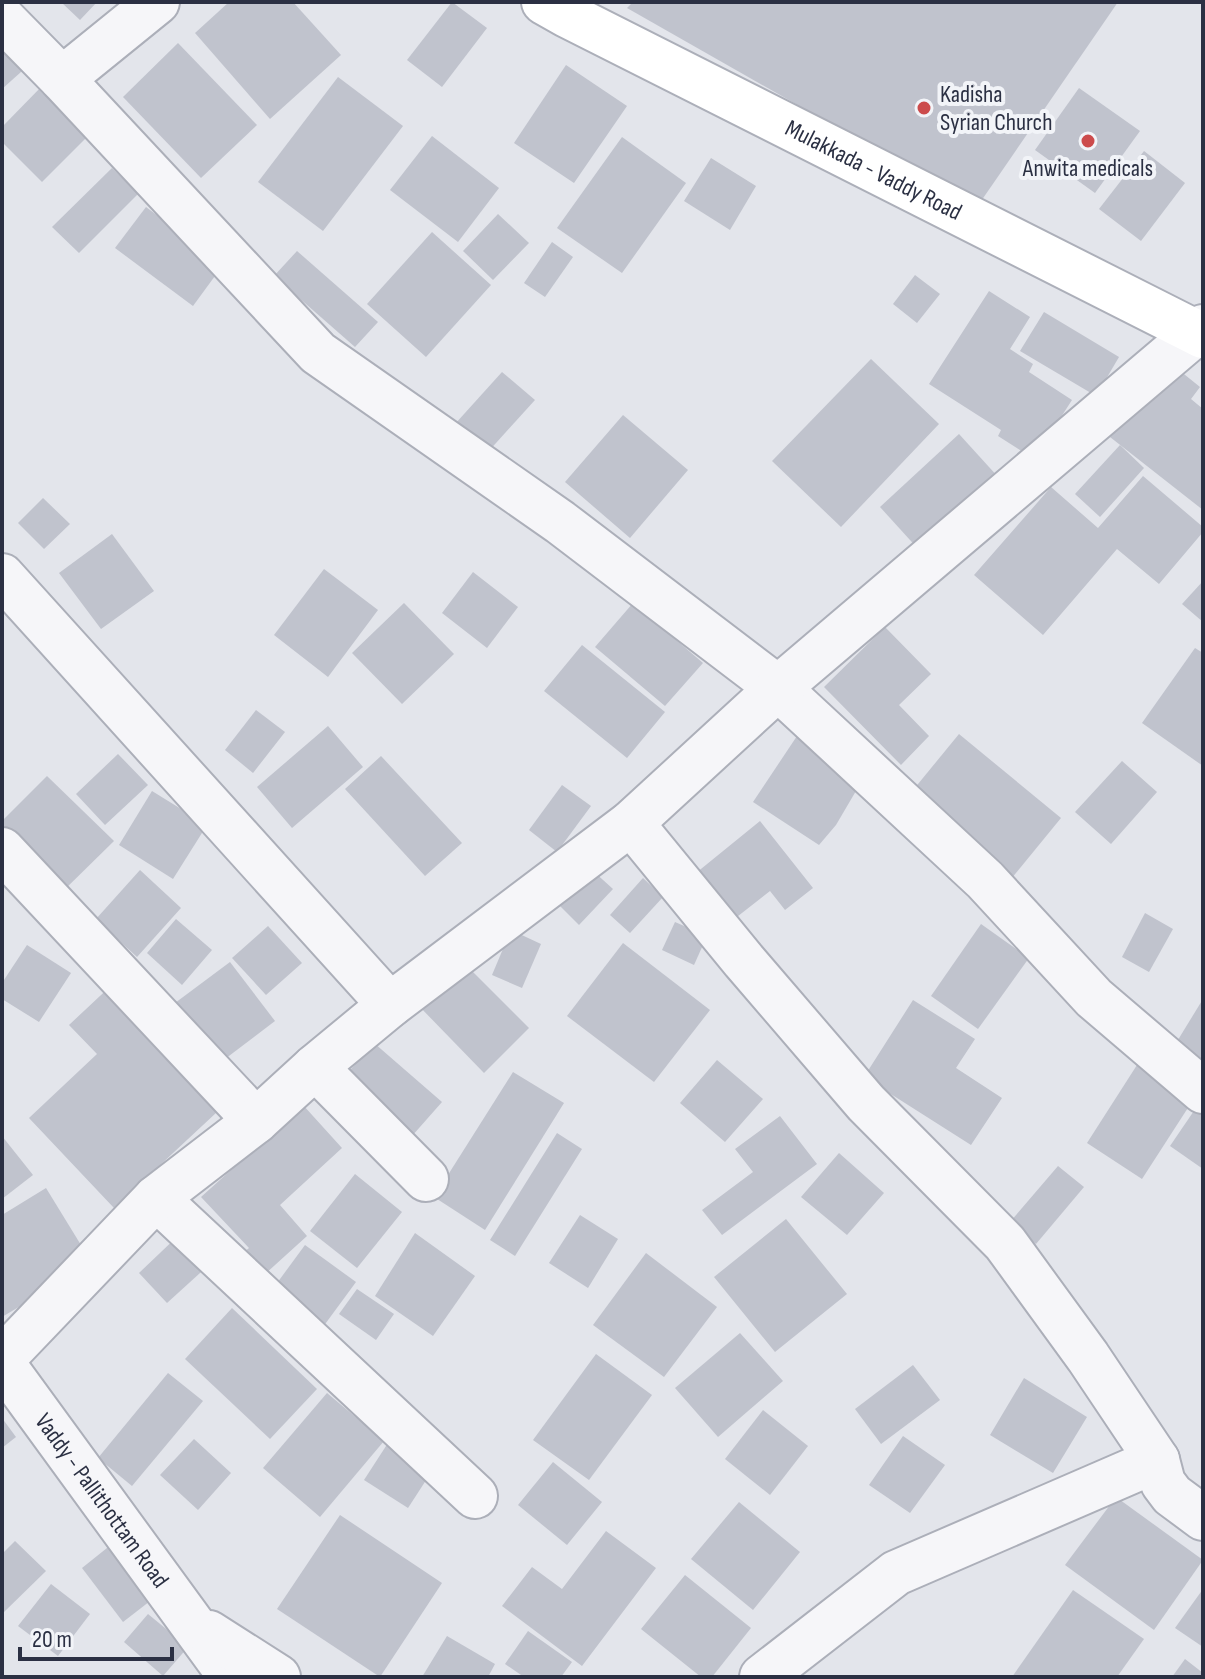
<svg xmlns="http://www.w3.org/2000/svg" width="1205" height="1679" font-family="'Sofia Sans Condensed',sans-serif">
<rect width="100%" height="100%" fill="#e3e5eb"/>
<!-- building -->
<g fill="#c0c3cd">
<polygon points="61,2 97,2 80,20"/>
<polygon points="229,2 293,2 341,55 270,119 195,33"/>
<polygon points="452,2 487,28 442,87 407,60"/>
<polygon points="633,2 1118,2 977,207 627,8"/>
<polygon points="2,30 31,63 2,89"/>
<polygon points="178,43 257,125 201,178 123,97"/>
<polygon points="566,65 627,106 574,183 514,143"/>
<polygon points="338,77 403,126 323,231 258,182"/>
<polygon points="44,84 92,132 42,182 2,142 2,127"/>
<polygon points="1079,88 1140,131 1095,193 1035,150"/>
<polygon points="432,136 499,188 458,242 390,190"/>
<polygon points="622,137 686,183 622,273 557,228"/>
<polygon points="1144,151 1185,183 1141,241 1099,209"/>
<polygon points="711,158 756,186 730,230 684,201"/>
<polygon points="112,168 138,194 79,253 52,227"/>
<polygon points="146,207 223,265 193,306 115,248"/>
<polygon points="498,214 529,243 493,280 463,251"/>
<polygon points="432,232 491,285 426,357 367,304"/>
<polygon points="552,242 573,257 545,297 524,283"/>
<polygon points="297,251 378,322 355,347 274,276"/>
<polygon points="915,275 940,294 917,323 893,304"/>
<polygon points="989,291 1030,317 1010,349 1033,364 1029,372 1072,400 1034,459 998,436 1001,430 929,384"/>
<polygon points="1044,312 1119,357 1096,396 1020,351"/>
<polygon points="871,359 939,424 841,527 772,461"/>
<polygon points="1169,362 1200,387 1191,399 1203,409 1203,510 1110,437"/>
<polygon points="502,372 535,400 487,453 455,424"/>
<polygon points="623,415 688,470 630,538 565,482"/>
<polygon points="959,434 999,478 920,551 880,507"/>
<polygon points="1120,445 1144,468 1100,517 1075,494"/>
<polygon points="1143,476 1203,527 1203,532 1159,584 1117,549 1043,635 974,575 1051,487 1098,528"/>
<polygon points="43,498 70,524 44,549 18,523"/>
<polygon points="112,534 154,591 101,629 59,573"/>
<polygon points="324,569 378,610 328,677 274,635"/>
<polygon points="473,572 518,607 487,648 442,613"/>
<polygon points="1203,581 1203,622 1182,604"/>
<polygon points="404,603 454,654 402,704 352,653"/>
<polygon points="633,603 703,663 665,706 595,647"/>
<polygon points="885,627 931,674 899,705 929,736 901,765 824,687"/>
<polygon points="582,645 665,712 627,758 544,691"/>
<polygon points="1195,648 1203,653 1203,766 1142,723"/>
<polygon points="256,710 285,732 253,773 225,750"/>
<polygon points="328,726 363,767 292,828 257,787"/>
<polygon points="959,734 1061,818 1011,879 909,795"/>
<polygon points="797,736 863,779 836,825 819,845 753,802"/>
<polygon points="118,754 148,785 105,825 76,794"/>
<polygon points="381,756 462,843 425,876 345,789"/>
<polygon points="1122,761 1157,792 1111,844 1075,812"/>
<polygon points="47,776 114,841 58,896 2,840 2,821"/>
<polygon points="562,785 591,806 557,852 529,830"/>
<polygon points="152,791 207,825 173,879 119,845"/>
<polygon points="760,821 813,888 785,910 770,891 733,920 696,873"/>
<polygon points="140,870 181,908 137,957 96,919"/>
<polygon points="592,870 613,889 579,925 560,906"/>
<polygon points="643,878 663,897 630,933 610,915"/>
<polygon points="1145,913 1173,929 1149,972 1122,957"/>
<polygon points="176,919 212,950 182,985 147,953"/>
<polygon points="675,922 707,936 694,965 662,950"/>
<polygon points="981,924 1029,958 978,1029 931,996"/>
<polygon points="268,926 302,963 266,995 232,958"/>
<polygon points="511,930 541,944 522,988 492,975"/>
<polygon points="623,943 710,1010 654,1082 567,1016"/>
<polygon points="27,945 71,973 39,1022 2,999 2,983"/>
<polygon points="461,960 529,1028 484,1073 417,1004"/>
<polygon points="230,962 275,1021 221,1062 175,1003"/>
<polygon points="116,981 217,1112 114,1208 29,1118 97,1054 69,1025"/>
<polygon points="1203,999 1203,1066 1173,1048"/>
<polygon points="913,1000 975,1039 956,1068 1002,1098 971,1145 864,1077"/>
<polygon points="374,1043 442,1102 397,1153 329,1094"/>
<polygon points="717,1060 763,1099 725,1142 680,1103"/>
<polygon points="1137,1065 1193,1100 1142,1179 1087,1143"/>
<polygon points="513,1072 564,1103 485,1230 434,1197"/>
<polygon points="1200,1102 1203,1104 1203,1169 1170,1146"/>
<polygon points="303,1105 342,1148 280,1205 307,1236 253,1285 232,1262 249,1248 201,1197"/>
<polygon points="780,1116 817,1164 722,1235 702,1210 753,1172 735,1149"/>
<polygon points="557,1133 582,1149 515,1256 490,1240"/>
<polygon points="2,1136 33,1175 2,1199"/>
<polygon points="839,1153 884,1193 847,1235 801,1197"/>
<polygon points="1058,1166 1084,1187 1036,1244 1010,1222"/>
<polygon points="355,1174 402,1212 357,1268 310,1231"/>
<polygon points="46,1188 92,1263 2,1317 2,1215"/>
<polygon points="580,1215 618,1239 588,1288 549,1263"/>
<polygon points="786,1219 847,1294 775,1352 714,1277"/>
<polygon points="182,1232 211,1263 167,1303 139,1273"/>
<polygon points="415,1233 475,1276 433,1336 375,1296"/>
<polygon points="305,1245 356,1282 320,1331 269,1294"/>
<polygon points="646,1253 717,1307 664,1377 593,1325"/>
<polygon points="357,1289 394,1314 376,1340 339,1314"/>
<polygon points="232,1308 317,1389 270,1439 185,1359"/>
<polygon points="740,1333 783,1381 718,1437 675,1388"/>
<polygon points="596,1354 652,1395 589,1480 533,1440"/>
<polygon points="913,1365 940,1400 881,1444 855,1409"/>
<polygon points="168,1373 203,1401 132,1486 98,1458"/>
<polygon points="1024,1378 1087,1417 1053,1473 990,1435"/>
<polygon points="327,1393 384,1441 320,1517 263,1468"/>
<polygon points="763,1410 808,1446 770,1495 725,1459"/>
<polygon points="2,1418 16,1437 2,1448"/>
<polygon points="903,1436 945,1465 910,1513 869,1485"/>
<polygon points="194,1439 231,1473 198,1510 160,1475"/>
<polygon points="388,1443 432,1471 408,1508 364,1480"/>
<polygon points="553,1462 602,1502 567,1545 518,1505"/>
<polygon points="1116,1497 1203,1560 1154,1630 1065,1565"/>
<polygon points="739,1502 800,1552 753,1610 691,1559"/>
<polygon points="340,1515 442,1583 380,1677 277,1609"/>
<polygon points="606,1531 656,1568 582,1666 502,1606 532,1567 562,1589"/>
<polygon points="15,1541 46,1571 2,1614 2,1554"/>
<polygon points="112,1544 154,1598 123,1622 82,1568"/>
<polygon points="685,1575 751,1628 712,1677 701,1677 641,1629"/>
<polygon points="51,1584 90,1614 58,1656 18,1626"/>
<polygon points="1203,1589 1203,1647 1175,1628"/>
<polygon points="1073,1590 1144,1639 1117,1677 1012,1677"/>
<polygon points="148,1614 188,1647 163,1676 124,1642"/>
<polygon points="528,1631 572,1662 561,1677 524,1677 505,1664"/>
<polygon points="447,1636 495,1664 488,1677 422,1677"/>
<polygon points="1185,1659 1203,1673 1203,1677 1172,1677"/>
</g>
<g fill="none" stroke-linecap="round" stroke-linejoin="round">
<!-- street casing -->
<g stroke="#acafb9" stroke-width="48">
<g id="street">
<polyline points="2,18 62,79 318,353 560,522 778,688 985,880 1094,998 1203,1091"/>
<polyline points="62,79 157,2"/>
<polyline points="2,576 390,1005"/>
<polyline points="631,823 744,961 866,1103 1005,1243 1088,1357 1157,1460"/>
<polyline points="2,850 256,1121"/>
<polyline points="315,1067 426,1179"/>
<polyline points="156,1198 475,1496"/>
<polyline points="2,1359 156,1198 256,1121 315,1067 390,1005 631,823 778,688 1203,327"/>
<path id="s1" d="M2,1363L231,1677"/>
<polyline points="209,1633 278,1677"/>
<polyline points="762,1677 896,1573 1157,1460 1163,1483 1172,1495 1203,1518"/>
</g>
</g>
<!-- secondary casing -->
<g stroke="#acafb9" stroke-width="48">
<g id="secondary">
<path id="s2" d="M544,2L567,15L1203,336"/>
</g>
</g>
<!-- street -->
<use href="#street" stroke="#f6f6f9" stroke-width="44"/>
<!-- secondary -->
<use href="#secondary" stroke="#fff" stroke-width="44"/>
</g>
<!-- markers -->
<g fill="#cc4b4c" stroke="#f2f4f8" stroke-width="3">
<circle cx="924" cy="108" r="8"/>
<circle cx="1088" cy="141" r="8"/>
</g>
<g text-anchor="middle" stroke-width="8" stroke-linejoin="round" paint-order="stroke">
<!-- poi labels -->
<g font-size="24" fill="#2b3043" stroke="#f2f4f8" text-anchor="start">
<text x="940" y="102">Kadisha<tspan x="940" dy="28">Syrian Church</tspan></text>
<text x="1088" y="176" text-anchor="middle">Anwita medicals</text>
</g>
<!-- street labels -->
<g font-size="24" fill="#2b3043" stroke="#f2f4f8">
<text dy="8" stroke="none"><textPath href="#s2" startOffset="370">Mulakkada - Vaddy Road</textPath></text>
<text dy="8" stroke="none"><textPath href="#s1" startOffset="170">Vaddy - Pallithottam Road</textPath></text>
</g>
</g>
<!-- border -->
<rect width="1205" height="1679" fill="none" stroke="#2b3043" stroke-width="8"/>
<!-- scale -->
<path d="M20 1647v12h152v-12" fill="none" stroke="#2b3043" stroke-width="4"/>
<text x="32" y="1647" font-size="24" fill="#2b3043" stroke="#f2f4f8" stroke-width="6" paint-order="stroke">20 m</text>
</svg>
